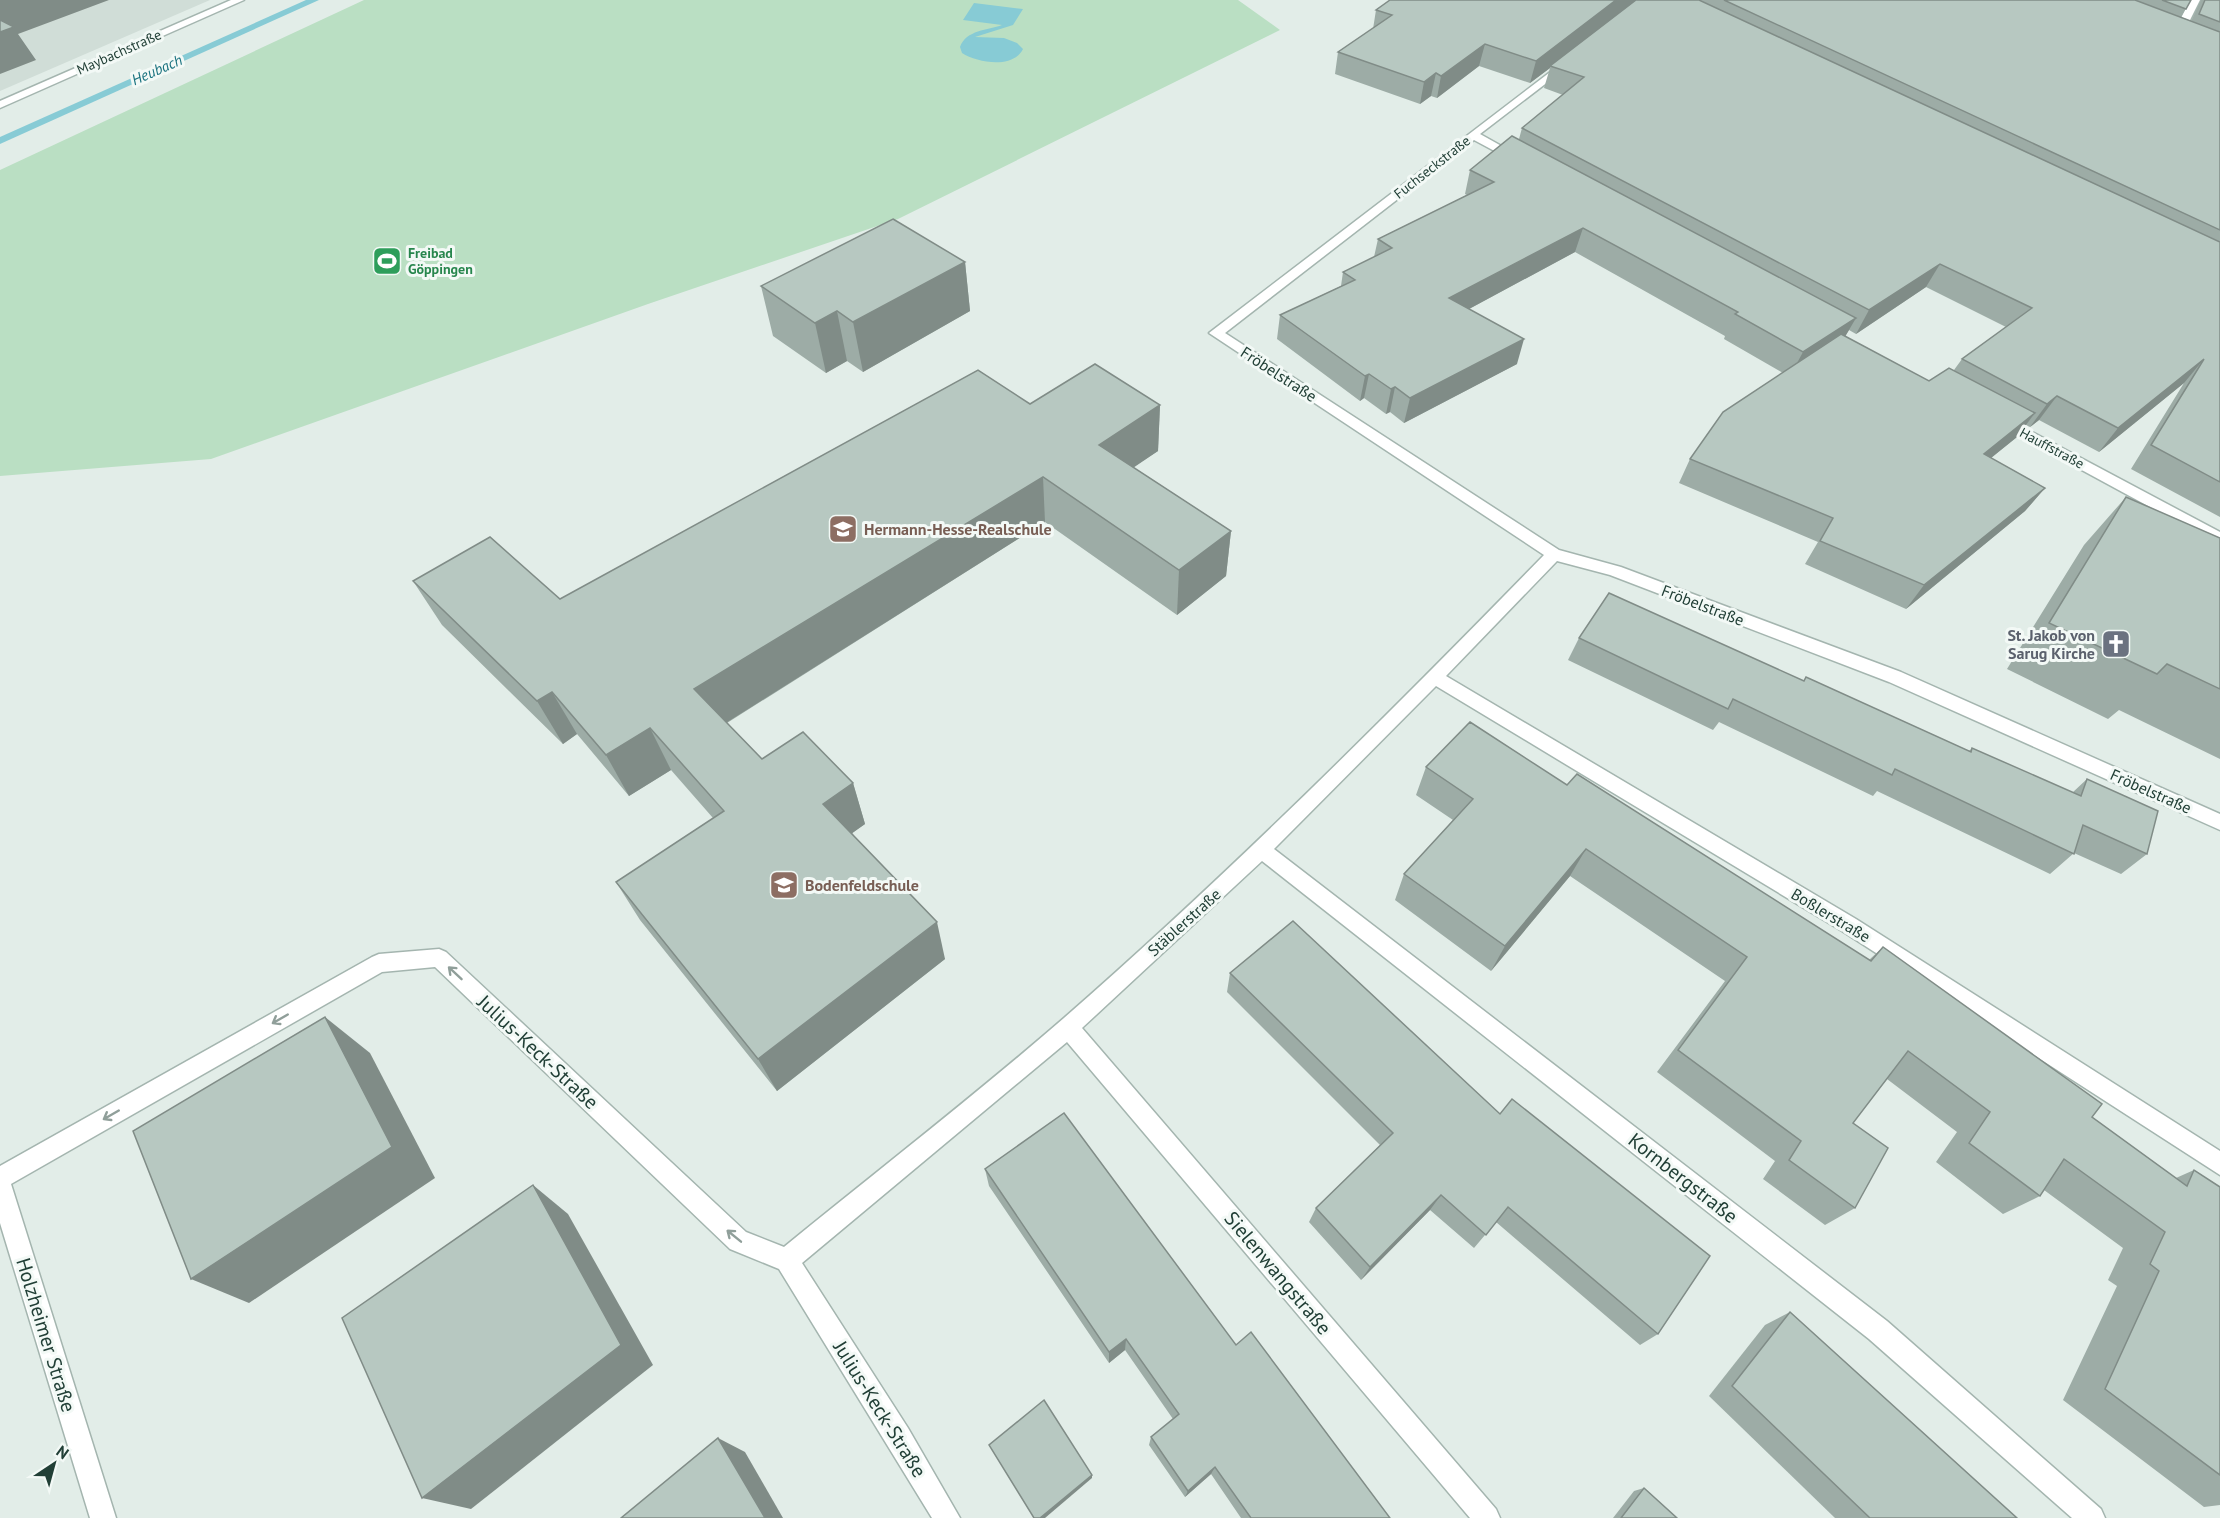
<svg xmlns="http://www.w3.org/2000/svg" width="2220" height="1518" font-family="'PT Sans',sans-serif">
<rect width="100%" height="100%" fill="#e2ede8"/>
<!-- built -->
<polygon fill="#d0ddd7" points="0,0 210,0 0,91"/>
<!-- green -->
<polygon fill="#badfc3" points="364,0 1238,0 1280,30 898,219 648,304 211,459 0,476 0,170"/>
<!-- water -->
<path fill="#87cbd5" d="M974,3L1023,9L1013,25L975,37L1004,38L1017,43L1023,49C1013,69 978,63 962,53L960,47C966,30 988,30 1002,25L963,20Z"/>
<g fill="none" stroke-linecap="round" stroke-linejoin="round">
<!-- stream -->
<polygon fill="#87cbd5" fill-rule="evenodd" points="306,0 319,0 0,144 0,137"/>
<!-- minor casing -->
<g stroke="#a4b5af" stroke-width="3">
<g id="minor">
<polygon points="231,0 244,0 0,108 0,101"/>
<polygon points="2190,0 2200,0 2181,38 2172,40 2171,38"/>
<path d="M1566,60L1570,61V65L1480,134L1523,158V162H1515L1474,140L1225,333L1559,550L1621,567L1901,672L2220,814V830L1889,682L1610,575L1557,561L1446,676L1856,919L2220,1151V1175L1842,931L1436,686L1274,849L1887,1321L2101,1509L2105,1518H2072L1869,1339L1262,861L1082,1028L1496,1509L1500,1518H1470L1067,1042L802,1263L908,1428L960,1518H932L779,1269L730,1249L435,967L382,972L11,1184L116,1518H90L0,1223V1166L372,957L379,954L439,949L446,952L746,1232L784,1247C877,1171 973,1097 1064,1018C1231,872 1389,714 1544,555L1209,333Z"/>
<polygon points="2000,415 2220,532 2220,545 1995,423 1993,420 1995,417"/>
</g>
</g>
<!-- minor -->
<use href="#minor" fill="#fff" fill-rule="evenodd"/>
</g>
<!-- wall -->
<g fill="#9daca6" fill-rule="evenodd">
<path d="M1390,0H2191L2181,17L2191,21L2201,0H2220V517L2131,469L2184,383L2099,452L2039,420L2030,427L2026,425L2017,437L1991,458L2045,488L2025,511L1906,609L1805,564L1818,542L1679,483L1690,459L1783,373L1724,339L1725,336L1575,252L1469,309L1517,364L1404,423L1390,412L1386,414L1364,398L1360,401L1277,339L1280,315L1341,286L1343,272L1374,257L1378,239L1467,195L1465,194L1470,170L1519,139L1522,128L1563,95L1544,88L1550,68L1530,83L1479,66L1437,98L1431,96L1420,104L1335,74L1338,52L1373,29L1376,10ZM1926,287L2006,327L1962,359L1954,370L1929,381L1845,336L1849,330L1856,334Z"/>
<polygon points="965,262 970,311 863,372 847,361 826,373 773,336 761,286"/>
<polygon points="1030,404 1160,405 1158,451 1133,467 1231,531 1226,576 1177,615 1045,522 727,723 762,759 853,783 865,824 852,833 945,959 777,1091 640,920 616,882 713,818 671,770 629,796 577,734 563,744 442,625 413,581 560,599"/>
<polygon points="2126,497 2220,538 2220,759 2119,710 2108,719 2007,669 2084,545"/>
<polygon points="1579,638 1803,681 1806,677 1969,751 1972,748 2072,793 2087,779 2147,854 2121,874 2074,853 2050,874 1877,791 1873,796 1719,722 1713,730 1568,660"/>
<polygon points="1426,767 1567,785 1869,960 1883,947 2092,1117 2176,1178 2194,1170 2220,1187 2220,1505 2204,1507 2063,1400 2117,1286 2108,1280 2123,1248 2044,1190 2040,1196 2003,1214 1936,1162 1957,1132 1887,1079 1853,1123 1855,1208 1825,1225 1763,1179 1775,1161 1657,1072 1725,981 1570,876 1491,971 1395,900 1404,874 1453,820 1416,795"/>
<polygon points="1293,921 1658,1334 1640,1345 1496,1222 1474,1248 1430,1210 1361,1280 1309,1222 1316,1208 1380,1145 1227,992 1230,973"/>
<polygon points="985,1169 1236,1345 1390,1518 1241,1518 1211,1474 1185,1497 1149,1445 1151,1437 1173,1419 1125,1350 1109,1363 989,1186"/>
<polygon points="1790,1312 2017,1518 1835,1518 1709,1396 1765,1325"/>
<polygon points="1644,1488 1677,1518 1613,1518 1634,1491"/>
</g>
<!-- shaded-wall -->
<g fill="#808c87">
<polygon points="0,0 109,0 18,34 36,60 0,74"/>
<polygon points="1616,0 1638,0 1550,66 1550,68 1530,83 1536,61"/>
<polygon points="1485,44 1479,66 1437,98 1441,76"/>
<polygon points="1436,73 1431,96 1420,104 1424,82"/>
<polygon points="1583,228 1575,252 1443,323 1449,298"/>
<polygon points="965,262 970,311 863,372 853,322"/>
<polygon points="1940,264 1926,287 1856,334 1869,310"/>
<polygon points="837,311 847,361 826,373 815,323"/>
<polygon points="1856,318 1842,342 1790,376 1803,352"/>
<polygon points="1524,339 1517,364 1404,423 1410,398"/>
<polygon points="2204,359 2184,383 2099,452 2118,428"/>
<polygon points="1369,374 1364,398 1360,401 1365,376"/>
<polygon points="1395,387 1390,412 1386,414 1391,389"/>
<polygon points="2057,396 2039,420 2030,427 2047,404"/>
<polygon points="1160,405 1158,451 1099,491 1099,445"/>
<polygon points="2035,413 2017,437 1966,478 1984,454"/>
<polygon points="1043,477 1045,522 713,731 694,689"/>
<polygon points="2045,488 2025,511 1906,609 1924,585"/>
<polygon points="1231,531 1226,576 1177,615 1179,570"/>
<polygon points="552,692 577,734 563,744 537,701"/>
<polygon points="650,728 671,770 629,796 606,755"/>
<polygon points="853,783 865,824 837,844 823,804"/>
<polygon points="1586,849 1570,876 1491,971 1505,946"/>
<polygon points="937,922 945,959 777,1091 758,1059"/>
<polygon points="325,1017 370,1053 435,1178 249,1303 191,1279"/>
<polygon points="533,1185 568,1214 653,1365 471,1509 422,1498"/>
<polygon points="1441,1195 1430,1210 1361,1280 1370,1267"/>
<polygon points="1126,1339 1125,1350 1109,1363 1109,1352"/>
<polygon points="718,1438 745,1452 783,1518 765,1518"/>
<polygon points="1215,1467 1211,1474 1185,1497 1188,1491"/>
<polygon points="1092,1475 1092,1478 1045,1518 1040,1518"/>
</g>
<!-- building -->
<g fill="#b7c8c1" stroke="#808c87" stroke-width="1.5">
<polygon points="1390,0 1616,0 1536,61 1485,44 1441,76 1436,73 1424,82 1338,52 1392,15 1376,10"/>
<polygon points="1636,0 1699,0 2220,242 2220,482 2151,445 2204,359 2118,428 2057,396 2047,404 1962,359 2032,308 1940,264 1869,310 1522,128 1584,77 1550,66"/>
<polygon points="1724,0 2135,0 2220,32 2220,230"/>
<polygon points="2162,0 2191,0 2186,9"/>
<polygon points="2205,0 2220,0 2220,22 2199,14"/>
<polygon points="0,20 14,27 0,32"/>
<polygon points="1512,136 1856,318 1803,352 1735,314 1738,312 1583,228 1449,298 1524,339 1410,398 1395,387 1391,389 1369,374 1365,376 1280,315 1355,280 1343,272 1392,248 1378,239 1494,182 1470,170"/>
<polygon points="893,219 965,262 853,322 837,311 815,323 761,286"/>
<polygon points="1841,334 1929,381 1949,368 2035,413 1984,454 2045,488 1924,585 1820,541 1833,518 1690,459 1723,412"/>
<polygon points="1095,364 1160,405 1099,445 1231,531 1179,570 1043,477 694,689 762,759 803,732 853,783 823,804 937,922 758,1059 616,882 724,811 650,728 606,755 552,692 537,701 413,581 490,537 560,599 978,370 1030,404"/>
<polygon points="2126,497 2220,538 2220,689 2167,664 2157,674 2049,623"/>
<polygon points="1609,593 1804,681 1806,677 1971,752 1972,748 2081,796 2087,779 2158,811 2147,854 2083,825 2074,854 1895,769 1892,775 1733,699 1728,709 1579,638"/>
<polygon points="1470,722 1567,785 1577,774 1871,961 1883,947 2102,1104 2092,1117 2187,1186 2194,1170 2220,1187 2220,1475 2105,1389 2159,1271 2150,1264 2165,1232 2064,1159 2040,1196 1969,1143 1990,1112 1908,1051 1853,1123 1888,1148 1855,1208 1789,1160 1801,1141 1678,1050 1747,957 1586,849 1505,946 1404,874 1473,799 1426,767"/>
<polygon points="1293,921 1500,1114 1512,1099 1710,1256 1658,1334 1508,1207 1486,1235 1441,1195 1370,1267 1316,1208 1393,1133 1230,973"/>
<polygon points="325,1017 392,1147 191,1279 133,1131"/>
<polygon points="1064,1113 1236,1345 1251,1332 1390,1518 1251,1518 1215,1467 1188,1491 1151,1437 1179,1414 1126,1339 1109,1352 985,1169"/>
<polygon points="533,1185 621,1345 422,1498 342,1318"/>
<polygon points="1790,1312 2017,1518 1870,1518 1732,1386"/>
<polygon points="1044,1400 1092,1475 1040,1518 1034,1518 989,1445"/>
<polygon points="718,1438 765,1518 621,1518"/>
<polygon points="1644,1488 1677,1518 1621,1518"/>
</g>
<!-- one-way arrows -->
<defs><path id="oneway-shaft" d="M-6 0H5M1.5-3L5.5 0L1.5 3" fill="none" stroke-width="1.6" stroke-linecap="round" stroke-linejoin="round" transform="scale(1.5)"/></defs>
<g stroke="#909f9a">
<use href="#oneway-shaft" transform="translate(455 973) rotate(-137)"/>
<use href="#oneway-shaft" transform="translate(280 1019) rotate(150)"/>
<use href="#oneway-shaft" transform="translate(111 1115) rotate(150)"/>
<use href="#oneway-shaft" transform="translate(734 1236) rotate(-141)"/>
</g>
<!-- icons -->
<defs>
<g id="stadium-square" transform="scale(1.5)"><rect x="-9" y="-9" width="18" height="18" rx="4" fill="#2e9e5b" stroke="#f3f9f6"/><path d="M0-5a6.5 5 0 1 0 0 10a6.5 5 0 1 0 0-10ZM-3.5-1.8h7v3.6h-7Z" fill="#fff"/></g>
<g id="school-square" transform="scale(1.5)"><rect x="-9" y="-9" width="18" height="18" rx="4" fill="#8d6e63" stroke="#f3f9f6"/><path d="M0-5L7-2L0 1L-7-2ZM-4 1L0 2.5L4 1V4Q0 6-4 4Z" fill="#fff"/></g>
<g id="church-square" transform="scale(1.5)"><rect x="-9" y="-9" width="18" height="18" rx="4" fill="#6b7280" stroke="#f3f9f6"/><path d="M-1.2-6h2.4v3.5h3.3v2.4h-3.3V6h-2.4V-.1h-3.3v-2.4h3.3Z" fill="#fff"/></g>
</defs>
<g fill-rule="evenodd">
<use href="#stadium-square" x="387" y="261"/>
<use href="#school-square" x="843" y="529"/>
<use href="#church-square" x="2116" y="644"/>
<use href="#school-square" x="784" y="885"/>
</g>
<g text-anchor="middle" stroke-width="6" stroke-linejoin="round" paint-order="stroke">
<!-- far-street labels -->
<g font-size="14" fill="#213f36" stroke="#f3f9f6">
<text transform="translate(119 52) rotate(-24)" y="5">Maybachstraße</text>
<text transform="translate(1432 167) rotate(-38)" y="5">Fuchseckstraße</text>
<text transform="translate(2052 448) rotate(28)" y="5">Hauffstraße</text>
</g>
<!-- far-leisure labels -->
<g font-size="14" font-weight="bold" fill="#27864d" stroke="#f3f9f6" text-anchor="start">
<text x="408" y="258">Freibad<tspan x="408" dy="16">Göppingen</tspan></text>
</g>
<!-- far-water labels -->
<g font-size="15" font-style="italic" fill="#18717e" stroke="#f3f9f6">
<text transform="translate(157 70) rotate(-24)" y="5">Heubach</text>
</g>
<!-- street labels -->
<g font-size="16" fill="#213f36" stroke="#f3f9f6">
<text transform="translate(1279 374) rotate(33)" y="6">Fröbelstraße</text>
<text transform="translate(1703 605) rotate(21)" y="6">Fröbelstraße</text>
<text transform="translate(2151 791) rotate(24)" y="6">Fröbelstraße</text>
<text transform="translate(1831 915) rotate(31)" y="6">Boßlerstraße</text>
<text transform="translate(1184 922) rotate(-42)" y="6">Stäblerstraße</text>
</g>
<!-- education labels -->
<g font-size="16" font-weight="bold" fill="#785e54" stroke="#f3f9f6" text-anchor="start">
<text x="864" y="535">Hermann-Hesse-Realschule</text>
<text x="805" y="891">Bodenfeldschule</text>
</g>
<!-- worship labels -->
<g font-size="16" font-weight="bold" fill="#5b616d" stroke="#f3f9f6" text-anchor="end">
<text x="2095" y="641">St. Jakob von<tspan x="2095" dy="18">Sarug Kirche</tspan></text>
</g>
<!-- near-street labels -->
<g font-size="20" fill="#213f36" stroke="#f3f9f6">
<text transform="translate(538 1052) rotate(43)" y="7">Julius-Keck-Straße</text>
<text transform="translate(1683 1178) rotate(38)" y="7">Kornbergstraße</text>
<text transform="translate(1278 1273) rotate(50)" y="7">Sielenwangstraße</text>
<text transform="translate(46 1335) rotate(73)" y="7">Holzheimer Straße</text>
<text transform="translate(880 1409) rotate(58)" y="7">Julius-Keck-Straße</text>
</g>
</g>
<!-- north arrow -->
<g transform="translate(54 1464) rotate(36)" stroke="#f3f9f6" stroke-width="4.5" paint-order="stroke">
<path d="M0-4.5L10 22L0 15L-10 22Z" fill="#213f36"/>
<text y="-9" font-size="16" font-weight="bold" text-anchor="middle" fill="#213f36">N</text>
</g>
</svg>
